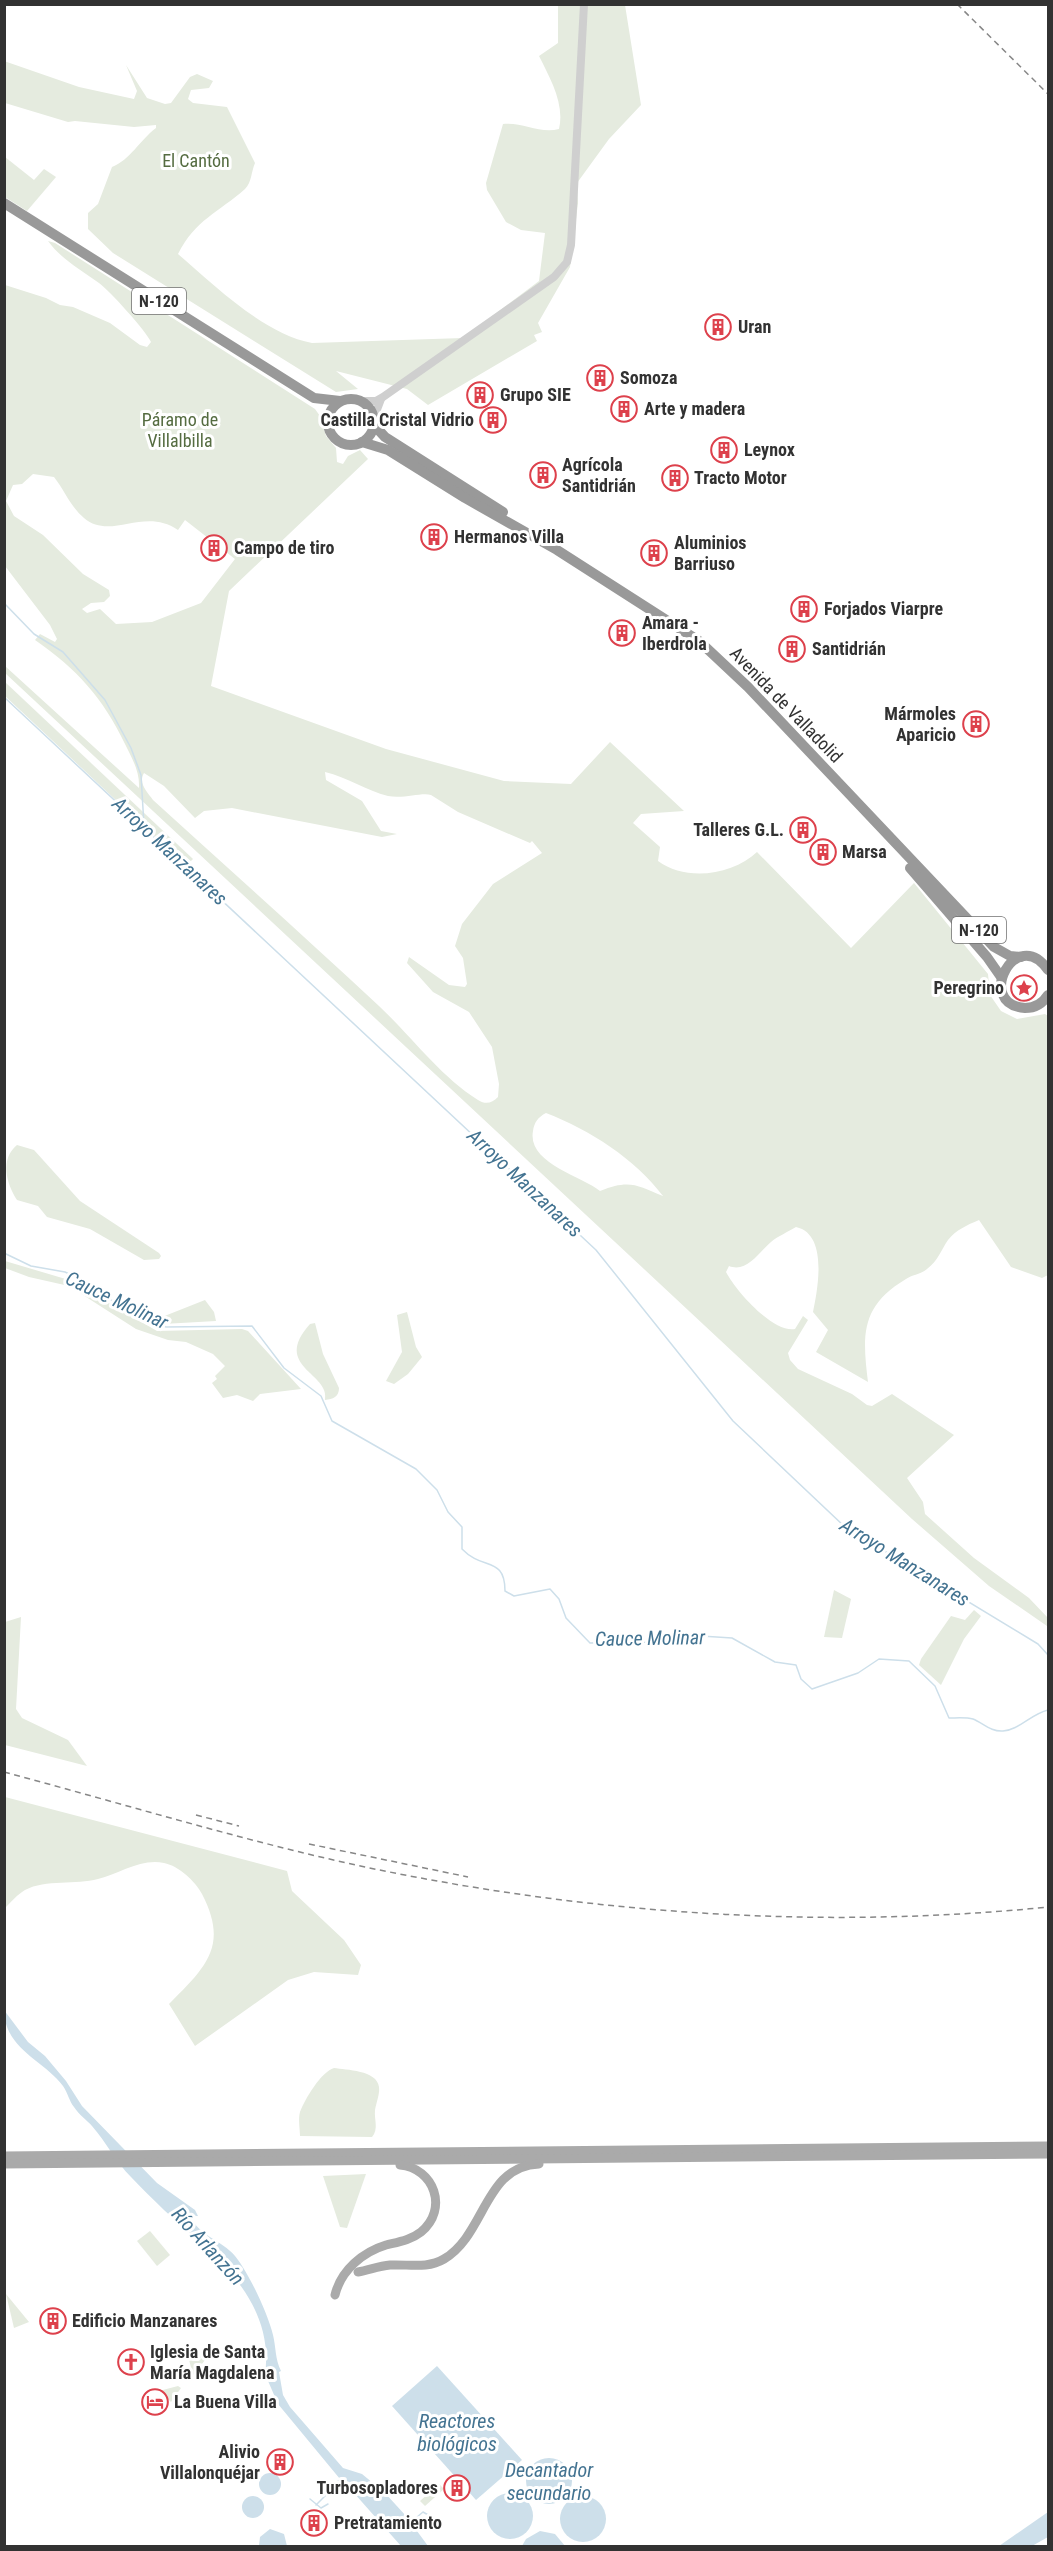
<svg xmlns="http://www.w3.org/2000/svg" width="1053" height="2551" font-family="'Roboto Condensed',sans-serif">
<rect width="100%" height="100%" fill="#fff"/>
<!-- green -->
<g fill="#e5ebdf" fill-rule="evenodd">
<path d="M558,5H625L641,105L609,139L577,183L578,203L570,267L538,323L542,332L534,335L537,341L428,405L407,389L336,371L358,389L336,392L113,253L88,229V213L98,204L112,167C130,160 140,140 156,128V125L134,127L75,121L68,122L5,103L4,61L79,87L134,99L137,91L126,65L147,98L165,104L171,103L190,77L197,74L213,81L209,88L191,90L188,99L193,103L227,107L255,163C251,172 252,182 245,189C219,212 195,220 178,254C215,286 264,334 312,343L463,338L539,281L545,233L521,230L506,222L487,190L486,183L503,124C522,122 540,134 559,129C565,104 550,78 539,56L558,43Z"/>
<polygon points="5,157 34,180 44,169 56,177 27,211 5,197"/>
<path d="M48,241L55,243L315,409L320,416L326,436L336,448L337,462L343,464L348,456L360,450L368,459L229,591L211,686L386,749L504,781L571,784L610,742L684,811L641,814L633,823L660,847L658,861C686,882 733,875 757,852L851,948L914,883L988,974L990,995L1001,1011L1017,1019L1045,1014L1048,1016V1275L1042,1278L1011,1267L979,1220C967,1225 956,1230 948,1240C941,1250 938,1261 927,1269C921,1274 912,1275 906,1279C861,1306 862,1334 868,1382L816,1352L828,1330L813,1312C818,1288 828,1234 796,1227C788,1232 778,1236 771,1242C759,1252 747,1273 729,1266L726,1272C736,1291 773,1333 795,1329L803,1316L808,1320L788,1353L790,1360L798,1369L852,1394L867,1405L872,1406L892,1394L954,1435L907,1478L923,1502L925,1514L974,1558L1029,1598L1048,1618L1047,1626L989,1586L912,1519L5,673V666L139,788C140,772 132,758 125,744C103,698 77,669 35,640L40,634L55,642L57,639L50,625L5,566V285L46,298L60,305L73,307L110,323L140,345L147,347L151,342C147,332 109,290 99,283C81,270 61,259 48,241ZM33,474L54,477C65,491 70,506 84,518C111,541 144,506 178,530L185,520L235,559L201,603L152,622L116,624L100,609L87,613L82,609L91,603L104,602L110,596L109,590L83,574L43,535L14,516L6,501L13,485L22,484ZM325,772C347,777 367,791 388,796C404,799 422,792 431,795L458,812L530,843L532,841L542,853L493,884L462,924L455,946L463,958L467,984L465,987L449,985L409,957L407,963L433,992L469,1012L492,1047L499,1084L498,1097C492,1103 486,1105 478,1100C440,1076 412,1037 379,1006C305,937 229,869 153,800C147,792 138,783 144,773L164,786L195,818L204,811L232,808L382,837L397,834L381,831L362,801L326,780ZM546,1113C590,1130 635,1159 663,1196C637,1185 629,1179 600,1191C581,1176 527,1163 533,1131C534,1123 538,1117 546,1113Z"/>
<polygon points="5,682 193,859 186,866 5,696"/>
<path d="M17,1145L34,1150L80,1201L159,1253L161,1256L159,1259L144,1260L90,1229L47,1217L38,1206L17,1200C6,1183 0,1159 17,1145Z"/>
<polygon points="5,1261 69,1280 157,1331 242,1329 248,1331 301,1389 260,1394 253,1401 237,1395 223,1398 212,1383 217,1379 215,1376 225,1366 213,1354 186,1342 168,1340 136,1329 69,1286 29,1277 5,1268"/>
<polygon points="205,1300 214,1312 216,1321 163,1324 148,1314 162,1317"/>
<polygon points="407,1312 416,1347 422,1357 408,1374 394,1384 386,1381 402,1352 397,1315"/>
<path d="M315,1323L323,1354L339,1388C339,1397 333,1399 325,1400C331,1373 271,1367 310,1324Z"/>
<polygon points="834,1590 851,1599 842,1638 824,1637"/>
<polygon points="974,1610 981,1616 964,1639 941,1685 919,1665 921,1659 951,1616 965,1620"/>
<polygon points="21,1617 16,1709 22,1718 68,1740 87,1766 5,1745 5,1622"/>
<path d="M5,1797L287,1871L292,1891L344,1940L361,1965L358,1975L314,1972L288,1980L195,2046L169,2004C206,1967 229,1946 202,1894C195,1881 179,1866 164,1863C141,1858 119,1874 98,1879C76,1885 46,1879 25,1890C18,1894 11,1902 5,1908Z"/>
<path d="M334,2068C346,2070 377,2070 379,2087C380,2094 376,2103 375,2110C374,2120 379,2129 372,2137L300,2136C300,2129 298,2119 300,2112C305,2099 321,2072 334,2068Z"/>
<polygon points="366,2174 347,2228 340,2227 323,2176"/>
<polygon points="150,2231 170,2255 157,2266 137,2241"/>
<polygon points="6,2294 29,2322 14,2328"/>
<polygon points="207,2349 210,2354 193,2375 188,2356"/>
<polygon points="178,2386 181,2388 171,2402 159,2391"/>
<polygon points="439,2484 444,2489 425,2506 420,2501"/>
</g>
<!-- water -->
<g fill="#cddfea">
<path d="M4,2010L28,2042L45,2056L66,2081L82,2106L157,2183L195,2210L198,2216H191C197,2235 222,2240 235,2256C249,2273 268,2314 273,2335C276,2347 275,2359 281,2371L279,2372L283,2395L290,2407L343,2468L362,2474L385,2493L406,2516L428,2546H401L346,2484L340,2485L330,2496L325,2493L330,2486L340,2479L278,2404L265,2374C273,2319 238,2273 196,2241L198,2240C175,2221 152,2199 131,2177C116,2162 106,2142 92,2126C87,2120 79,2115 74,2107C69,2101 68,2093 63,2086C44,2060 5,2050 4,2010Z"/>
<polygon points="437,2366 522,2460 476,2500 392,2406"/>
<circle cx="549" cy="2481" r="23"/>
<circle cx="270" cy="2484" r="11"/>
<circle cx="510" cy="2516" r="23"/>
<circle cx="583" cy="2519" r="23"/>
<circle cx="253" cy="2507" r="11"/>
<polygon points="1048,2512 1048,2537 1032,2546 999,2546"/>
<polygon points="270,2529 284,2534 287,2546 259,2546 260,2537"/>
<polygon points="540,2531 555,2534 565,2546 522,2546 526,2539"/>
</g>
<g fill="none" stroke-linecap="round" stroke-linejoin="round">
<!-- stream -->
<g stroke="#cddfea" stroke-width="1.5">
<polyline points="4,603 34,634 63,652 105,700 131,748 141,775 144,826"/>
<polyline points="4,697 596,1250 733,1421 845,1527 1038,1644 1048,1655"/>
<path d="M4,1253L31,1266L65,1272L78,1278L111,1300L166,1327L252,1326L284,1368L321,1396L332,1421L416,1469L437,1490L448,1512L462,1527V1549C483,1571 505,1556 505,1591L514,1596L550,1589L559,1599L566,1618L590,1643L657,1642L701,1636L732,1638L775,1662L796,1665L801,1679L812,1689L858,1673L879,1659L909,1661L935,1686L949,1718C956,1718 966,1717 973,1719C983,1723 991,1732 1003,1731C1019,1730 1031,1714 1048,1710"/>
<polyline points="310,2499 321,2508 328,2504"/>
<polyline points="316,2505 326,2495"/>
<polyline points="410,2523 423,2512 430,2516"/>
</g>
<!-- minor -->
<g stroke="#cfcfcf" stroke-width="8">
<polyline points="360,401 376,401 383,397 554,277 567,262 571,245 584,4"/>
<polyline points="373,420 381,399"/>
</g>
<!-- major -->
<g stroke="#aaa" stroke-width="9">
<polyline points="4,2156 1048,2146"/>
<polyline points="4,2164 1048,2154"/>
<path d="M358,2272C369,2270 379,2266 390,2265C409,2264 427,2269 444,2259C486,2234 484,2166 539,2164"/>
<path d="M335,2295C341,2270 363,2252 386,2245C398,2242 411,2240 421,2232C449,2209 434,2168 400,2165"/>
</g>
<!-- highway -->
<g stroke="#999" stroke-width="10">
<polyline points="4,203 314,398 340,401"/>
<circle cx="351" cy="422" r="23"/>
<polyline points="373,424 385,437 503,512"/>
<polyline points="362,442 388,450 465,498 557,550 699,641 748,687 994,947 1010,956 1021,957"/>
<polyline points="910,868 987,957 1001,977"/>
<path d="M1048,970C1016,924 974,1004 1025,1008C1035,1008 1043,1003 1048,995"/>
</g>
<!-- rail -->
<g stroke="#878787" stroke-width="1.5" stroke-dasharray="6 4.5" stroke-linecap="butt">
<polyline points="957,4 1048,94"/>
<path d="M4,1772C124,1804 244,1841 365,1867C589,1914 821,1930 1048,1907"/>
<polyline points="196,1815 239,1826"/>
<polyline points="309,1844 468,1877"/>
</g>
</g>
<!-- icons -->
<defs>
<g id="building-ring" transform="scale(1.35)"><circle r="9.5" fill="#fff" stroke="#dd414c" stroke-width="1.5"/><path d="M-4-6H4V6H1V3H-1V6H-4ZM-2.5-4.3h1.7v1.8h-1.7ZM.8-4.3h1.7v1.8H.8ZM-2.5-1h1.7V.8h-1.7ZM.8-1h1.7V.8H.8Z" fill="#dd414c"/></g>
<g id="sight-ring" transform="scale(1.35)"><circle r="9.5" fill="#fff" stroke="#dd414c" stroke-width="1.5"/><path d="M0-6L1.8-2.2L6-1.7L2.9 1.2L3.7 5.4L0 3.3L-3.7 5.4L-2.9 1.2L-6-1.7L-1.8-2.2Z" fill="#dd414c"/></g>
<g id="church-ring" transform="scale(1.35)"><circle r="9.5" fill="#fff" stroke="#dd414c" stroke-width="1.5"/><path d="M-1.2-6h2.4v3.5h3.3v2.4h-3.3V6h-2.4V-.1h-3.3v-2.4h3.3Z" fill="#dd414c"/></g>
<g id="hotel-ring" transform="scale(1.35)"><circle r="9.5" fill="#fff" stroke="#dd414c" stroke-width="1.5"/><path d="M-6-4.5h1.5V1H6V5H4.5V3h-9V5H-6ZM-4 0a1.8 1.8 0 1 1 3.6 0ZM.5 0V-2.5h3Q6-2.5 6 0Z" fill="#dd414c"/></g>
</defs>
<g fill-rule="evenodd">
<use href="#building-ring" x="718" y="327"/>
<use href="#building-ring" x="600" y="378"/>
<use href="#building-ring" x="480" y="395"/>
<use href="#building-ring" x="624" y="409"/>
<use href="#building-ring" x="493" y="420"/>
<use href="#building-ring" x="724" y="450"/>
<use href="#building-ring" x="543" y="475"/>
<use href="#building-ring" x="675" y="478"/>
<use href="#building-ring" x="434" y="537"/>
<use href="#building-ring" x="214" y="548"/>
<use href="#building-ring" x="654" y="553"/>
<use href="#building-ring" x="804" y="609"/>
<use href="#building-ring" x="622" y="633"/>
<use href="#building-ring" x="792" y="649"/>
<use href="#building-ring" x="976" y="724"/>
<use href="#building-ring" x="803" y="830"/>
<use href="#building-ring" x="823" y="852"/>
<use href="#sight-ring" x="1024" y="988"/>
<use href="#building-ring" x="53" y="2321"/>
<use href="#church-ring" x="131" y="2362"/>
<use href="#hotel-ring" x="155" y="2402"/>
<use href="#building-ring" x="280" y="2462"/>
<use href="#building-ring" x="457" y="2488"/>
<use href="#building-ring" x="314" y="2523"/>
</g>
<g text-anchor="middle" stroke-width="6" stroke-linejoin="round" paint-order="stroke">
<!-- shield labels -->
<g fill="#fff" stroke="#707070" stroke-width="1.5">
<rect x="132" y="288" width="54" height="26" rx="4.5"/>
<rect x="952" y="917" width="54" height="26" rx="4.5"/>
</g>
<g font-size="16" font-weight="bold" fill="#323232">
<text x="159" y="307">N-120</text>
<text x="979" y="936">N-120</text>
</g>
<!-- park labels -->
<g font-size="18" fill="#556c41" stroke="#fff">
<text x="196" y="167">El Cantón</text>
<text x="180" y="426">Páramo de<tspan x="180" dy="21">Villalbilla</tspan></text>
</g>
<!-- poi labels -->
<g font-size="18" font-weight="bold" fill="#323232" stroke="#fff" text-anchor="start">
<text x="738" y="333">Uran</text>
<text x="620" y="384">Somoza</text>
<text x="500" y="401">Grupo SIE</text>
<text x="644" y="415">Arte y madera</text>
<text x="474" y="426" text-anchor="end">Castilla Cristal Vidrio</text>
<text x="744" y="456">Leynox</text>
<text x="562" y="471">Agrícola<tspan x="562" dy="21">Santidrián</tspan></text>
<text x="694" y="484">Tracto Motor</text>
<text x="454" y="543">Hermanos Villa</text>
<text x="674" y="549">Aluminios<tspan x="674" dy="21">Barriuso</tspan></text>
<text x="234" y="554">Campo de tiro</text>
<text x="824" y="615">Forjados Viarpre</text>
<text x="642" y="629">Amara -<tspan x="642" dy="21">Iberdrola</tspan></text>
<text x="812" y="655">Santidrián</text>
<text x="956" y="720" text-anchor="end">Mármoles<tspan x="956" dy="21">Aparicio</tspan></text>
<text x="784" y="836" text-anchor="end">Talleres G.L.</text>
<text x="842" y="858">Marsa</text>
<text x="1004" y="994" text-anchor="end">Peregrino</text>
<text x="72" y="2327">Edificio Manzanares</text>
<text x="150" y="2358">Iglesia de Santa<tspan x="150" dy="21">María Magdalena</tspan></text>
<text x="174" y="2408">La Buena Villa</text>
<text x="260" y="2458" text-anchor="end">Alivio<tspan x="260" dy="21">Villalonquéjar</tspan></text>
<text x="438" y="2494" text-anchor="end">Turbosopladores</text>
<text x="334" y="2529">Pretratamiento</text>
</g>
<!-- street labels -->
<g font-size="18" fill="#323232" stroke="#fff">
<text transform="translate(786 705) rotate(46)" y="6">Avenida de Valladolid</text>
</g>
<!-- water labels -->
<g font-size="20" font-style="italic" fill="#437391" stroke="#fff">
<text transform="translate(170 851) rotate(43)" y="7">Arroyo Manzanares</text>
<text transform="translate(525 1183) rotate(43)" y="7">Arroyo Manzanares</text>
<text transform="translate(117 1300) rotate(25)" y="7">Cauce Molinar</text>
<text transform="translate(905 1562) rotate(32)" y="7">Arroyo Manzanares</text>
<text transform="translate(650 1638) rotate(-1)" y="7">Cauce Molinar</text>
<text transform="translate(208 2246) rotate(48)" y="7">Río Arlanzón</text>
<text x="457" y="2428">Reactores<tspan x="457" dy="23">biológicos</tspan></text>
<text x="549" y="2477">Decantador<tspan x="549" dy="23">secundario</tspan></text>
</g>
</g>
<!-- border -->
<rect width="1053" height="2551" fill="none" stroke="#323232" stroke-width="12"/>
</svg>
